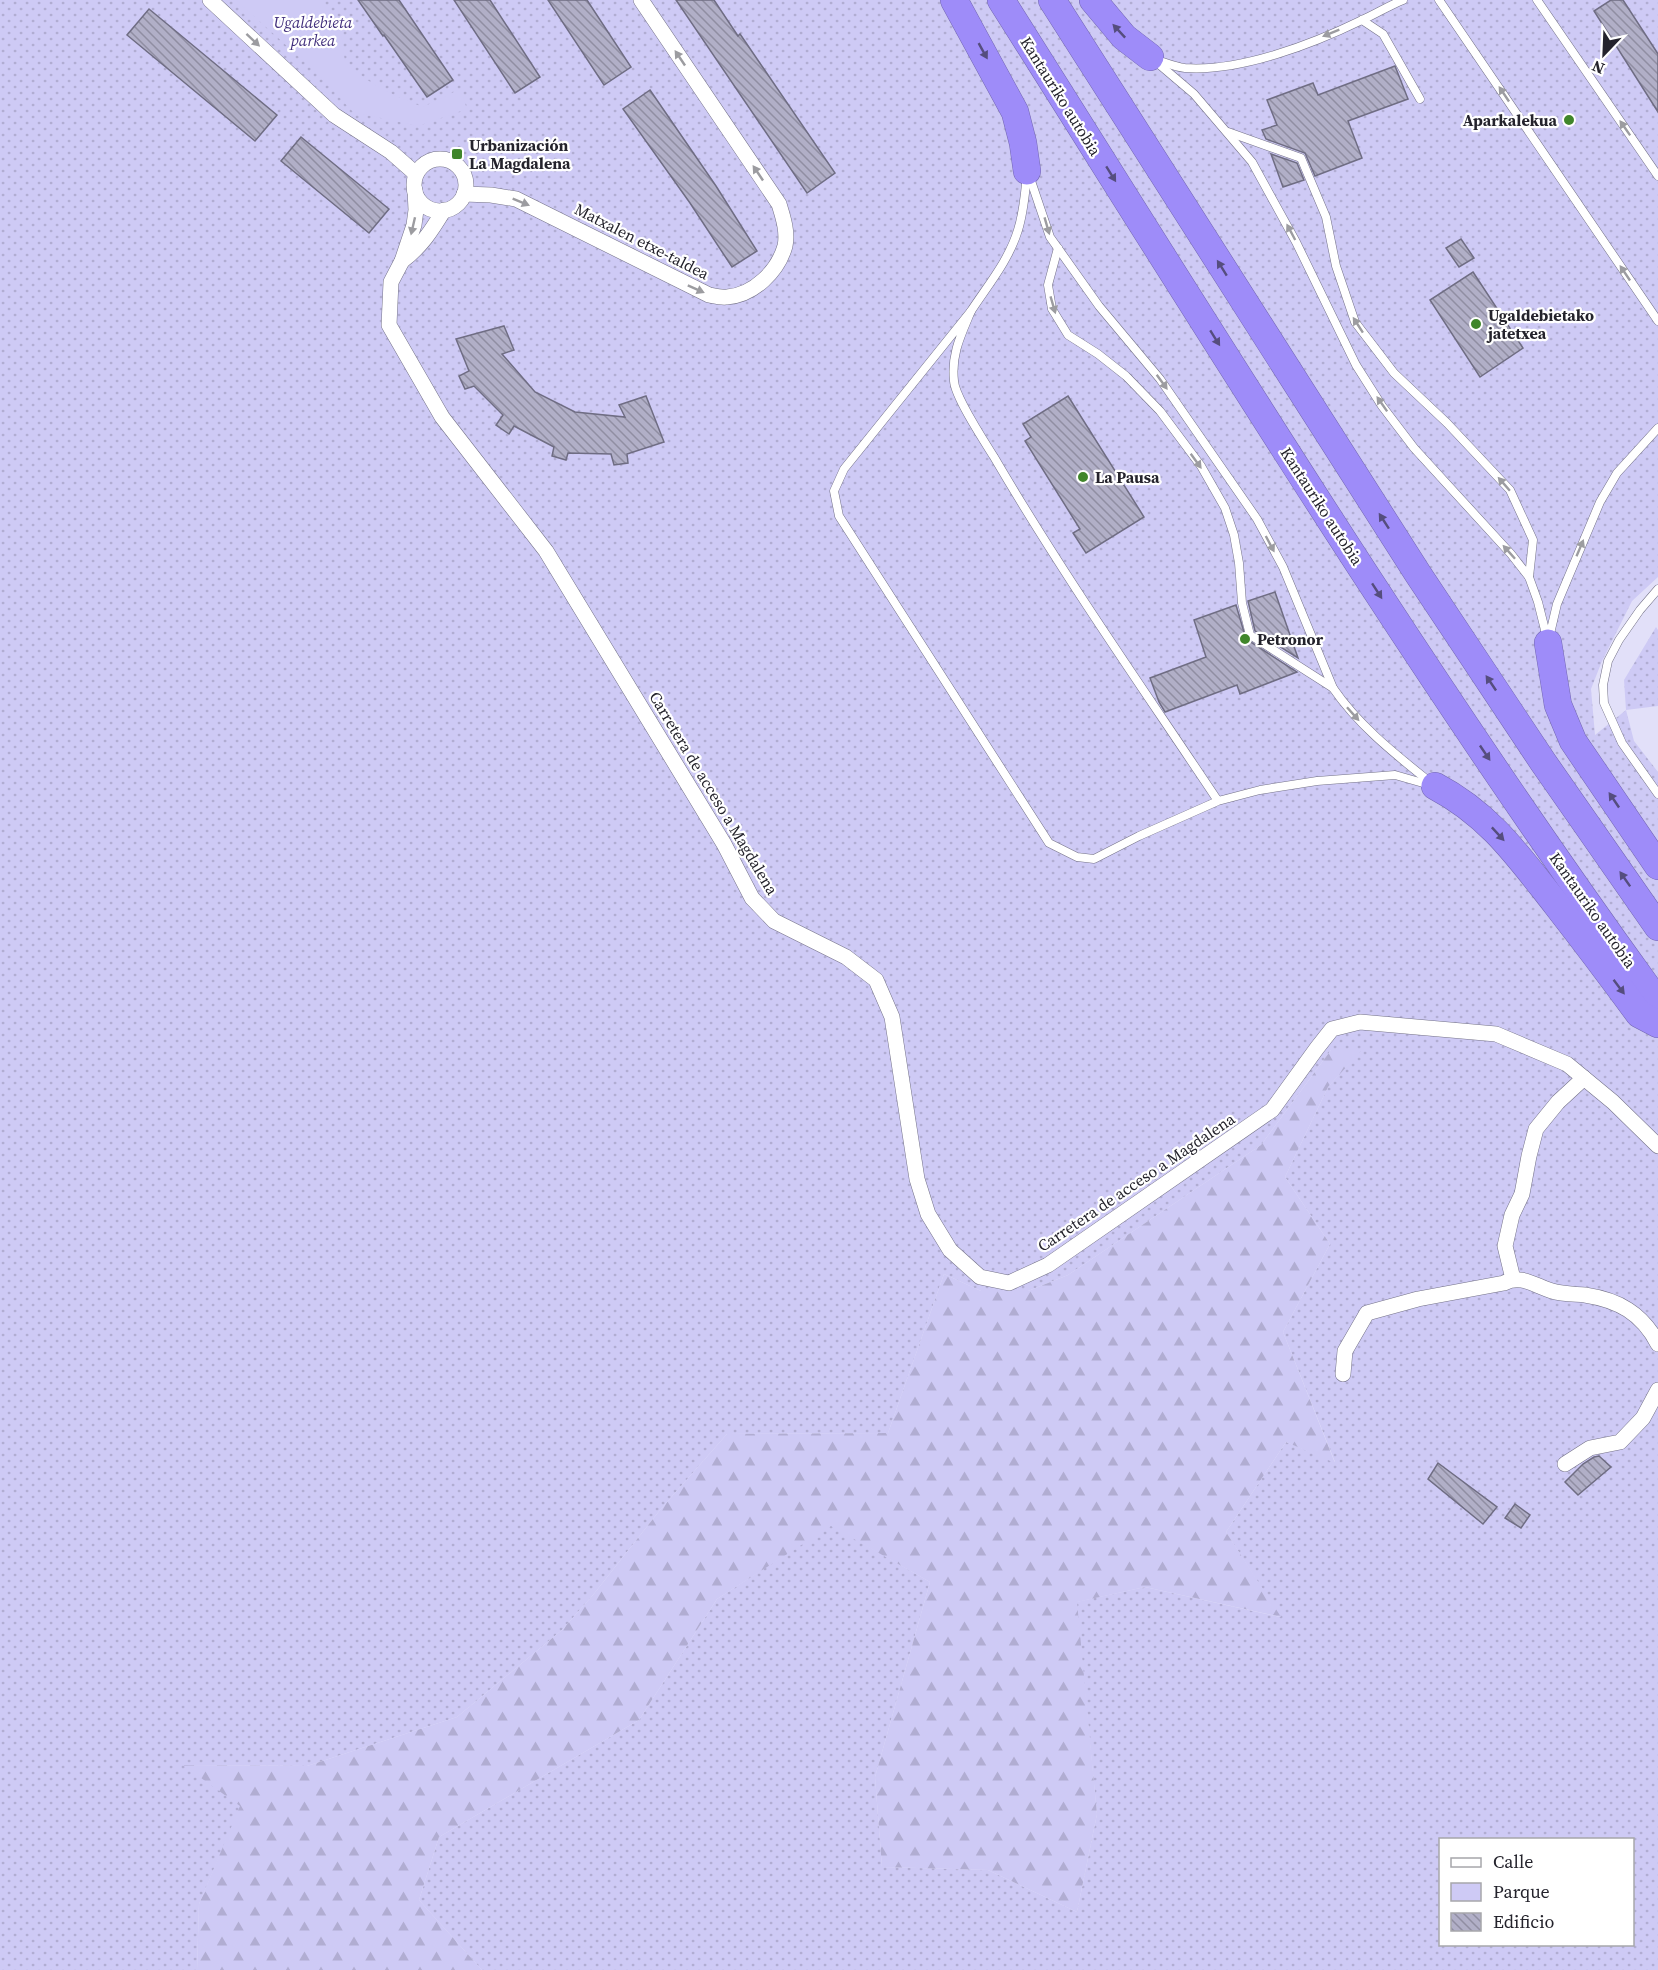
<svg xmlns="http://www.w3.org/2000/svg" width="1658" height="1970" font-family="'Source Serif 4',serif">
<defs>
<pattern id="grass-dots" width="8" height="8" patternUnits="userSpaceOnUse" patternTransform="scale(1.5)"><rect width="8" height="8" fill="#cecaf5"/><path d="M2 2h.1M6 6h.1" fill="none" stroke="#b1add2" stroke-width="1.8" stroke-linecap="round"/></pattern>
<pattern id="forest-firs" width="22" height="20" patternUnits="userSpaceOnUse" patternTransform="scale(1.5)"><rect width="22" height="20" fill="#cecaf5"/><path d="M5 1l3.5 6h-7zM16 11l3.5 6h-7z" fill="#b1add2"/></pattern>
<pattern id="building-back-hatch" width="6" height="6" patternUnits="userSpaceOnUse" patternTransform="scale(1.5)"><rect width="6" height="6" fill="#b1afc7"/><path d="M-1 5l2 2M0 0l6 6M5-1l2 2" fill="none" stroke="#908ea2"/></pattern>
</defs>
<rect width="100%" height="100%" fill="#e2e0f9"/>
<!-- grass -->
<path fill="url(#grass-dots)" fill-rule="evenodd" d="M0,0H1658V577L1632,601L1602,661L1591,689L1595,735L1626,710L1624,680L1656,627L1658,630V706L1626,710L1634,741L1658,772V1970H482L419,1900L439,1837L639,1720L717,1599L831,1525L930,1582L875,1777L882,1867L988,1870L1077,1912L1097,1814L1076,1602L1145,1587L1280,1617L1226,1532L1286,1442L1335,1462L1283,1332L1330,1244L1285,1177L1328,1087L1361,1050H1331L1261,1145L1068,1275L1028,1291H981L944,1274L888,1433L727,1434L660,1510L593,1595L562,1630L457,1717L307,1766L184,1765L241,1806L199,1904L197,1970H0ZM1440,1840H1632V1944H1440Z"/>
<!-- forest -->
<polygon fill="url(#forest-firs)" points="1331,1050 1362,1050 1328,1087 1285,1177 1330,1244 1283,1332 1335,1463 1286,1442 1226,1532 1281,1617 1145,1587 1077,1602 1097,1814 1077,1912 988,1870 882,1867 875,1777 930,1582 831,1526 717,1599 639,1720 439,1837 419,1900 482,1970 197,1970 199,1904 240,1806 183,1765 307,1766 457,1717 562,1630 593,1595 660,1510 727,1434 888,1433 944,1274 981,1291 1028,1291 1068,1275 1261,1145"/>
<!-- green -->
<path fill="#cecaf5" d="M236,0H321L339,18L345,62C370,85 392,95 423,107L460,89L467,109L418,126L353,112L319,75Z"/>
<!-- building -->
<g fill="url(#building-back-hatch)" stroke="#6f6d83" stroke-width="1.5">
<polygon points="358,0 399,0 453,80 427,97 384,35 383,36"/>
<polygon points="454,0 490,0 540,77 515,93"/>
<polygon points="548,0 587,0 631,67 604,85"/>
<polygon points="676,0 714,0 738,36 740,34 835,173 807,193"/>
<polygon points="1611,0 1623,0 1658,54 1658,112 1594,11"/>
<polygon points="149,9 277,115 255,141 127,35"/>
<polygon points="1395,66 1408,99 1348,121 1362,158 1315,176 1305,153 1266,139 1262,130 1277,125 1267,100 1313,83 1318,95"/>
<polygon points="650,90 716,186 757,251 732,267 690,203 623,109"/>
<polygon points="301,137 389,209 369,233 281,161"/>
<polygon points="1271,154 1297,163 1304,180 1283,187"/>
<polygon points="1461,239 1474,258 1459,267 1446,248"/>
<polygon points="1473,272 1523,348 1480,377 1430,300"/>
<polygon points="504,326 514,350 502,354 535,392 575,412 625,417 619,405 646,396 664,442 627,454 628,463 614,465 611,454 568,453 566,460 552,456 554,447 514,426 509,434 496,425 503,415 474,386 465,389 459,376 469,371 456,339"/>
<polygon points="1068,396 1144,517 1086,553 1073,533 1080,529 1025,441 1031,437 1023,424"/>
<polygon points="1275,592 1298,658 1255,631 1248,601"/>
<polygon points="1236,605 1246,639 1297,672 1240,694 1237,685 1165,712 1159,702 1150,678 1206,657 1194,620"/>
<polygon points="1599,1456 1611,1467 1578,1495 1565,1482 1583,1464 1594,1457"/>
<polygon points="1438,1463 1497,1507 1483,1524 1428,1479"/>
<polygon points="1515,1504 1530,1515 1521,1528 1505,1518"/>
</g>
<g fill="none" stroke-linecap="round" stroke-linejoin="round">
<!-- service casing -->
<g stroke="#747288" stroke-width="9">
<g id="service">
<polyline points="1439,0 1658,321"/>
<polyline points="1537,0 1658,176"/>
<polyline points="1362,20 1383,34 1420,99"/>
<path d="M1154,59C1164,62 1175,67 1185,68C1240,72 1313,44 1362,20C1376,14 1388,6 1403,0"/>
<polyline points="1154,60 1194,94 1252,162 1296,242 1356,365 1382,406 1414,448 1511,554 1529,577 1538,602 1547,638"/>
<polyline points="1228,132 1301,158 1326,217 1336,266 1355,322 1394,373 1447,423 1510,490 1533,540 1529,577"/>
<path d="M1029,175L1050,237L1099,306L1160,379L1257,519L1283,567L1333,688C1359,726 1395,754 1431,783"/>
<polyline points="1058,248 1048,285 1052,309 1068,335 1098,354 1126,376 1160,411 1201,466 1225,508 1234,535 1239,563 1242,603 1250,635 1333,688"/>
<path d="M971,311C988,285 1009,260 1018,230C1024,211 1025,193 1027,174"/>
<polyline points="1658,589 1640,610 1619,640 1608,661 1603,685 1604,703 1622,743 1658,794"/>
<polyline points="1549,638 1557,604 1600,502 1617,473 1658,428"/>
<path d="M1218,801C1142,687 1063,575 994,457C984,441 955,397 954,381C951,354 961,335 971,311L844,469L834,491L839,516L1049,843L1077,857L1094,859L1139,836L1218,801L1260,790L1317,781L1395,775L1430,785"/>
</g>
</g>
<!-- minor casing -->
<g stroke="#747288" stroke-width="16">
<g id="minor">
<polyline points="210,0 334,115 391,152 416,174"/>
<circle cx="440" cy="185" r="26"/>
<polyline points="415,190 416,210 414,225 402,261 391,282 389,325 442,417 546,551 724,844 752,898 774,921 846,957 876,980 892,1017 917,1179 928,1214 950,1250 980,1277 1009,1283 1048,1265 1272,1110 1317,1048 1332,1029 1360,1022 1496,1034 1567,1064 1613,1102 1658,1146"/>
<path d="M464,194L491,195L516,199L709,295C714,296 722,298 727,297C754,295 778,271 785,246C788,232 783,217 779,204L641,0"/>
<path d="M402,261C421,247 432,230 444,210"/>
<polyline points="1513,1279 1505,1246 1512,1215 1522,1194 1529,1156 1536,1129 1558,1102 1584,1078"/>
<path d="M1343,1374L1345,1351L1367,1313L1418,1299L1504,1283C1522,1274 1535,1286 1552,1291C1562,1294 1574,1294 1585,1295C1618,1300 1642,1313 1658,1344"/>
<polyline points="1565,1464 1590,1448 1620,1442 1643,1418 1658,1390"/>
</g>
</g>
<!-- motorway casing -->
<g stroke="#7367b1" stroke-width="28">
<g id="motorway">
<polyline points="954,0 1015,112 1023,143 1027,171"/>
<path d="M1001,0C1214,337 1423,679 1658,1002"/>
<polyline points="1052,0 1418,574 1543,762 1658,927"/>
<polyline points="1093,0 1124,37 1150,57"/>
<polyline points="1548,643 1558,705 1573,741 1658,866"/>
<path d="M1435,786C1490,815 1518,856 1556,904C1584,940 1612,977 1639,1014L1658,1024"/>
</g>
</g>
<!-- service -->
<use href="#service" stroke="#fff" stroke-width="8"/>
<!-- minor -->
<use href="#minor" stroke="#fff" stroke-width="15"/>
<!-- motorway -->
<use href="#motorway" stroke="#9e8cf9" stroke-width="27"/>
</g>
<!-- one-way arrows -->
<defs><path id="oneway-solid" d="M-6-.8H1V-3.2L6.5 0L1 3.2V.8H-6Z" transform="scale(1.5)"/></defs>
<g fill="#554d7e">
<use href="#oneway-solid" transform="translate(1119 31) rotate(-133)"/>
<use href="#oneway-solid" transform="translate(983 51) rotate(61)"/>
<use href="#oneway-solid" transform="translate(1111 174) rotate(58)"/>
<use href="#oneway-solid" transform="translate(1222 268) rotate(-122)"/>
<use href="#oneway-solid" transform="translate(1215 338) rotate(58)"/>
<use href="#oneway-solid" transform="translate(1384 521) rotate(-123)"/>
<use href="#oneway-solid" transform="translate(1377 591) rotate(57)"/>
<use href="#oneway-solid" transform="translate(1491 683) rotate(-124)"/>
<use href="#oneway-solid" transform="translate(1485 753) rotate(56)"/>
<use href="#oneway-solid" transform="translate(1614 800) rotate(-124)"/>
<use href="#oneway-solid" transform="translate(1498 834) rotate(47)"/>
<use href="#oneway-solid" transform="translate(1625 879) rotate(-125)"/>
<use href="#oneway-solid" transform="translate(1619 987) rotate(53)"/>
</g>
<g fill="#9c9ca0">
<use href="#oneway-solid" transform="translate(1331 33) rotate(158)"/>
<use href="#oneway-solid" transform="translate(253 40) rotate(43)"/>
<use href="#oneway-solid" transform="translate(680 58) rotate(-124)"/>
<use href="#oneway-solid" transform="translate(1504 94) rotate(-124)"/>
<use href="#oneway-solid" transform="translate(1625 128) rotate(-125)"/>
<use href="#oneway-solid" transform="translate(758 173) rotate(-124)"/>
<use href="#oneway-solid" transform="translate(521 202) rotate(22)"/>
<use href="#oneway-solid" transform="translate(413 226) rotate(103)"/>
<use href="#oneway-solid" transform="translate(1047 226) rotate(74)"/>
<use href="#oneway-solid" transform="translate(1291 232) rotate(-118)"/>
<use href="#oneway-solid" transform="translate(1625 273) rotate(-124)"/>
<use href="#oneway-solid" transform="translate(696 289) rotate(24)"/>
<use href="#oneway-solid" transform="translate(1053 305) rotate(74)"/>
<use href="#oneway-solid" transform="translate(1358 325) rotate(-123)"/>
<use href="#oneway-solid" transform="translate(1162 382) rotate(54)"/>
<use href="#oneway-solid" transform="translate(1382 404) rotate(-125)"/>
<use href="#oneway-solid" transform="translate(1196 461) rotate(54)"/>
<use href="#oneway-solid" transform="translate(1504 484) rotate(-131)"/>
<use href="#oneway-solid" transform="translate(1270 544) rotate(62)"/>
<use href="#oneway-solid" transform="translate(1580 548) rotate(-67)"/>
<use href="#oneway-solid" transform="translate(1509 552) rotate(-132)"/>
<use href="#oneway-solid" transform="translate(1353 714) rotate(48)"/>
</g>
<!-- markers -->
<g fill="#40862b" stroke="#fff" stroke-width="2">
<circle cx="1569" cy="120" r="6"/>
<rect x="451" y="148" width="12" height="12" rx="3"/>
<circle cx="1476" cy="324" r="6"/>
<circle cx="1083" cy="477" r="6"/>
<circle cx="1245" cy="639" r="6"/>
</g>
<g text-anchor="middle" stroke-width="4.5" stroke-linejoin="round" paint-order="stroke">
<!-- park labels -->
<g font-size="16" font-style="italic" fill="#412f7c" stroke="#fff">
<text x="313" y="28">Ugaldebieta<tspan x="313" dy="18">parkea</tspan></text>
</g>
<!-- street labels -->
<g font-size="16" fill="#24232c" stroke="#fff">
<text transform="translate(1061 96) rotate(58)" y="6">Kantauriko autobia</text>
<text transform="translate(642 241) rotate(27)" y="6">Matxalen etxe-taldea</text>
<text transform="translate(1322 506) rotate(57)" y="6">Kantauriko autobia</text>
<text transform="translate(714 793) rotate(59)" y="6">Carretera de acceso a Magdalena</text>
<text transform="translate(1593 910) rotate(55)" y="6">Kantauriko autobia</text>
<text transform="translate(1136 1182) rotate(-34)" y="6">Carretera de acceso a Magdalena</text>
</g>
<!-- poi labels -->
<g font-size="16" font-weight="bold" fill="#24232c" stroke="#fff" text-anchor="start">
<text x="1557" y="126" text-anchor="end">Aparkalekua</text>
<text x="469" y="151">Urbanización<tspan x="469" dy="18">La Magdalena</tspan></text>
<text x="1488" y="321">Ugaldebietako<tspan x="1488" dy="18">jatetxea</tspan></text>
<text x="1095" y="483">La Pausa</text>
<text x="1257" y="645">Petronor</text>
</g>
</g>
<!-- legend -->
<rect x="1439" y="1838" width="195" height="108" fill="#ffffff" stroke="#a7a7ab" stroke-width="1.5"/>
<rect x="1451" y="1858" width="30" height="9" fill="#ffffff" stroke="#a7a7ab" stroke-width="1.5"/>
<text x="1493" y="1868" font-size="18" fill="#24232c">Calle</text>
<rect x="1451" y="1883" width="30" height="18" fill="#cecaf5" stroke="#a7a7ab" stroke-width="1.5"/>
<text x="1493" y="1898" font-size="18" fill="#24232c">Parque</text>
<rect x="1451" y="1913" width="30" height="18" fill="url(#building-back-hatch)" stroke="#a7a7ab" stroke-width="1.5"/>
<text x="1493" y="1928" font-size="18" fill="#24232c">Edificio</text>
<!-- north arrow -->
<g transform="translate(1604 54) rotate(203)" stroke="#ffffff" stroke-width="4.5" paint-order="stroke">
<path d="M0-4.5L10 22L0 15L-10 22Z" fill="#24232c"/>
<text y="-9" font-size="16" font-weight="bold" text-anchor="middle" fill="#24232c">N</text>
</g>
</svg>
